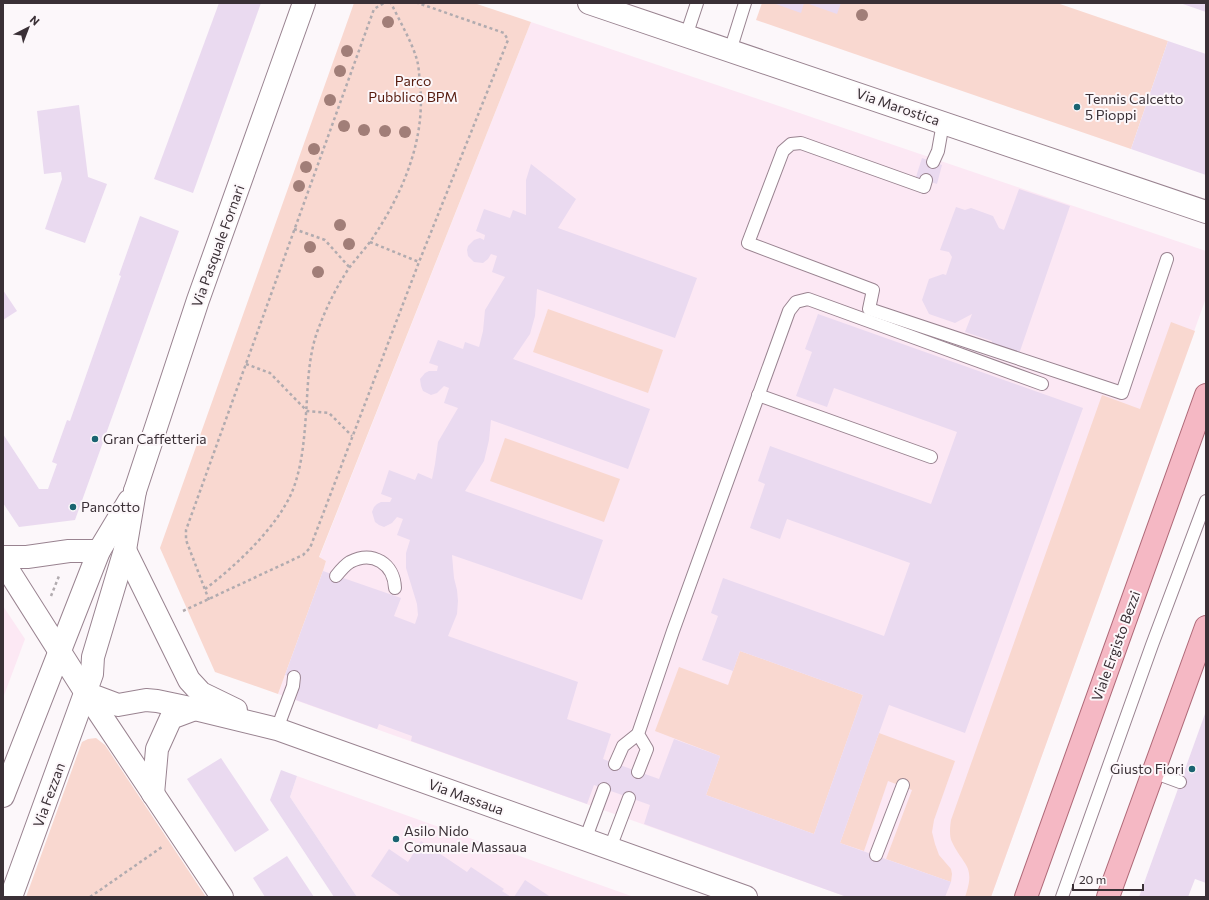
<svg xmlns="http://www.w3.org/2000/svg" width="1209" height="900" font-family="Commissioner,sans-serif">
<rect width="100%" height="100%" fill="#fcf7fa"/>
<!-- built -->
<g fill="#fce8f4">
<polygon points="531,22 1206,251 1206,298 991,897 847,897 278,694 323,571 326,561 319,558"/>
<polygon points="3,606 25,639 3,698"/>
<polygon points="297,776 589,881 634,897 357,897 290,797"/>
</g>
<!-- green -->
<g fill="#f9d8d0">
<polygon points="354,3 474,3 531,22 319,557 326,561 323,571 278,694 215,672 160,548"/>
<polygon points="762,3 1057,3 1168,41 1131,149 756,20"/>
<polygon points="548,309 663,350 648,393 533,352"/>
<path d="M1171,322L1195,331L991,897H965C976,865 964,867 952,842C949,836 950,827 951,820L1102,395L1140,409Z"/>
<polygon points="505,438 620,479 604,522 490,481"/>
<polygon points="740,651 863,695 814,834 706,795 720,756 655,731 679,667 728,685"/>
<polygon points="879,733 955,761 934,820 932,832 935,844 939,855 951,869 952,874 951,882 886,859 912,790 888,781 864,851 840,843"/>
<polygon points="96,738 105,745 206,897 26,897 82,742 88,739"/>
</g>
<!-- building -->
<g fill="#eadaf0">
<polygon points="219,3 261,3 193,193 154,179"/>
<polygon points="773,3 804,3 801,13"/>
<polygon points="806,3 841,3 837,14"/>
<polygon points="1180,3 1206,3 1206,12"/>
<polygon points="1168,41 1206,54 1206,175 1131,149"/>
<polygon points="79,105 88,177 107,184 85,243 45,229 62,179 61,172 44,174 37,111"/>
<polygon points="922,158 942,165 937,184 916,177"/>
<polygon points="531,164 576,199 558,228 697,278 675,338 537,289 535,316 530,334 513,359 650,409 628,469 491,420 489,440 484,461 465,491 603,540 582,600 452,555 454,578 457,590 458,601 457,614 448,636 578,682 567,719 611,734 603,759 659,779 674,739 720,756 706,795 814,834 863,695 740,651 733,671 702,660 718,616 711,613 723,578 884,636 910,563 787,519 780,539 750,528 765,484 758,481 770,446 931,504 957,432 834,388 827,407 796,396 812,352 805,349 818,314 1083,408 965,733 889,705 840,843 951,882 945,897 847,897 644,824 650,805 594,785 587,804 411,741 412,736 379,724 377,729 296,700 301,679 285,675 323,571 401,598 394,616 415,624 418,615 417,604 406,568 406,553 410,540 397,535 403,519 397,517 392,523 384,527 379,525 375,522 372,512 374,507 377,504 381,502 390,502 392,498 381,494 389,470 415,480 418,473 432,479 435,464 438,442 458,408 444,403 449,388 444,386 437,393 431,395 423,391 421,386 420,379 425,373 429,371 437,371 438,366 429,363 438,340 463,349 465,342 479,347 483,331 485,310 505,277 492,272 497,256 491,254 488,259 483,263 474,262 468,256 467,250 468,246 474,240 480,238 484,240 485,235 476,231 484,209 510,218 513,210 526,215 526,180"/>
<polygon points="1019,189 1070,206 1019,354 991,345 992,341 965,332 972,314 955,323 929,314 922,300 929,279 943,274 946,275 952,257 949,252 940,250 956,207 965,210 971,208 993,216 999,228 1004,230"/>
<polygon points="140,216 179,231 75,520 19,527 3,503 3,434 39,489 48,489 57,464 52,462 67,420 70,421 121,276 119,275"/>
<polygon points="3,290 17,311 3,320"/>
<polygon points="1206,711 1206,883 1195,879 1188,897 1139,897"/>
<polygon points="221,758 269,830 235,852 187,779"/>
<polygon points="281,770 297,776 290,797 357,897 334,897 270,800"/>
<polygon points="421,841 467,872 471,867 504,889 502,891 511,897 402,897 371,876 389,849 408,862"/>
<polygon points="287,856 314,897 265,897 253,878"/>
<polygon points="525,880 549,896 548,897 514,897"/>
</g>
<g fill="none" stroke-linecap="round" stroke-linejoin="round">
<!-- lane casing -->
<g stroke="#998390" stroke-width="14">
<g id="lane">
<polyline points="686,36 697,3"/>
<polyline points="730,51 745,3"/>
<polyline points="933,162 938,151 943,123"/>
<polyline points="926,180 924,187 801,143 791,144 783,151 748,243 873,290 869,309 1122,393 1167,259"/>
<polyline points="758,395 931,457"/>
<path d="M336,576C340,571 345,565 350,562C373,550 394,564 395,588"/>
<polyline points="277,729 293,686 294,677"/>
<polyline points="615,764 623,746 638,734"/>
<polyline points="638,772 647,749 638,734 673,631 789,311 796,302 808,299 1042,384"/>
<polyline points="1153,772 1180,782"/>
<polyline points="585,840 604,789"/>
<polyline points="610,848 629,798"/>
<polyline points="876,855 903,785"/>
<polyline points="1062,897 1152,645 1206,501"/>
</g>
</g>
<!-- street casing -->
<g stroke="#998390" stroke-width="24">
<g id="street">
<polyline points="589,3 1206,212"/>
<polyline points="135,491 198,300 304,3"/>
<polyline points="125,550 189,680 201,693 236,710"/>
<polyline points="3,557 27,557 69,551 99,551"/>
<polyline points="86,693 118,705 146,700 157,701 195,709 277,729 746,897"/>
<polyline points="153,794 157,749 171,718 195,709"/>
</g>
</g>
<!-- secondary casing -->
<g stroke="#998390" stroke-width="24">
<g id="secondary">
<polyline points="3,562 86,693 222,897"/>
<polyline points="3,796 99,551 129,501"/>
<polyline points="11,897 92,674 93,657 125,550 135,491"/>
</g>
</g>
<!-- primary casing -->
<g stroke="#af6978" stroke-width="24">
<g id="primary">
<polyline points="1026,897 1206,395"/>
<polyline points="1108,897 1206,627"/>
</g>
</g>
<!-- path -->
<g stroke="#b1abaf" stroke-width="2.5" stroke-dasharray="3 3" stroke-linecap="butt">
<polyline points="294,229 325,240 350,268"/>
<polyline points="370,242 419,262"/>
<polyline points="246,364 270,373 307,411 329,413 352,436"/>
<path d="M205,589C236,566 277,527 292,492C302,467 304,441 306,414C308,386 308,354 319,327C327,306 337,286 349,268C356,259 363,251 370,242C402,195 426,141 420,83C419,75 419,67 417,60C412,42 399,20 391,3"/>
<polyline points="51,596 59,576"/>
<polyline points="209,600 186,540 186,530 374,9 384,3"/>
<polyline points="183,611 303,555 310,548 419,262 508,40 504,33 418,3"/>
<polyline points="90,897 162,847"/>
</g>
<!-- lane -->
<use href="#lane" stroke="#fff" stroke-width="12"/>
<!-- street -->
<use href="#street" stroke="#fff" stroke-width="22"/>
<!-- secondary -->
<use href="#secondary" stroke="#fff" stroke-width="22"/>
<!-- primary -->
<use href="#primary" stroke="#f5b8c4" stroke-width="22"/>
</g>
<!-- trees -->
<g fill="#a17e78">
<circle cx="862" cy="15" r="6"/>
<circle cx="388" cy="22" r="6"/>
<circle cx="347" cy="51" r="6"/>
<circle cx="340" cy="71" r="6"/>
<circle cx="330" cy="100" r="6"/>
<circle cx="344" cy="126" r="6"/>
<circle cx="364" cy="130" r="6"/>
<circle cx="385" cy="131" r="6"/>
<circle cx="405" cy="132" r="6"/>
<circle cx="314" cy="149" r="6"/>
<circle cx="306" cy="167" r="6"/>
<circle cx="299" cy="186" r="6"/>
<circle cx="340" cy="225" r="6"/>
<circle cx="349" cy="244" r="6"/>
<circle cx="310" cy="247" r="6"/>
<circle cx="318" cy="272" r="6"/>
</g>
<!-- markers -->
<g fill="#1a6371" stroke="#fcf7fa" stroke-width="1.5">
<circle cx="1077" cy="107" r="4"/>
<circle cx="95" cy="439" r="4"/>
<circle cx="73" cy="507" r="4"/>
<circle cx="1192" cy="769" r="4"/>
<circle cx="396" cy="839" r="4"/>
</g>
<g text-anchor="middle" stroke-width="4" stroke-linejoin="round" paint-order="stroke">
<!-- park labels -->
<g font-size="14" fill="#561b0e" stroke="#fcf7fa">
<text x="413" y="86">Parco<tspan x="413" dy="16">Pubblico BPM</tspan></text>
</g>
<!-- poi labels -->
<g font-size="14" fill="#3a3036" stroke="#fcf7fa" text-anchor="start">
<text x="1085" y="104">Tennis Calcetto<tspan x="1085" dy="16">5 Pioppi</tspan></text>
<text x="103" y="444">Gran Caffetteria</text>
<text x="81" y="512">Pancotto</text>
<text x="1184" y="774" text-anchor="end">Giusto Fiori</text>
<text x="404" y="836">Asilo Nido<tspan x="404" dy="16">Comunale Massaua</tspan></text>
</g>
<!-- street labels -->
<g font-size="14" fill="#3a3036" stroke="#fcf7fa">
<text transform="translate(898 107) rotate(19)" y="5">Via Marostica</text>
<text transform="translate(218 246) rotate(-70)" y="5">Via Pasquale Fornari</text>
<text transform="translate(1116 646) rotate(-70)" y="5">Viale Ergisto Bezzi</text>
<text transform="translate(49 795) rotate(-70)" y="5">Via Fezzan</text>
<text transform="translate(466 797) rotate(20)" y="5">Via Massaua</text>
</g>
</g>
<!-- border -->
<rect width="1209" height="900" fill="none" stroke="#3a3036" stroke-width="8"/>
<!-- north arrow -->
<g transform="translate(28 28) rotate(42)" stroke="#fcf7fa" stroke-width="3" paint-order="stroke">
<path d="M0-3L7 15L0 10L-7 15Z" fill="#3a3036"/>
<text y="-6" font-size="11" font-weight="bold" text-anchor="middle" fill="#3a3036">N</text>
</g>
<!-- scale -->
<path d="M1073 884v6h70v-6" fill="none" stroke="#3a3036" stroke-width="2"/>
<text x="1079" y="884" font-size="12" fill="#3a3036" stroke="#fcf7fa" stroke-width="3" paint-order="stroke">20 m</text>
</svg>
